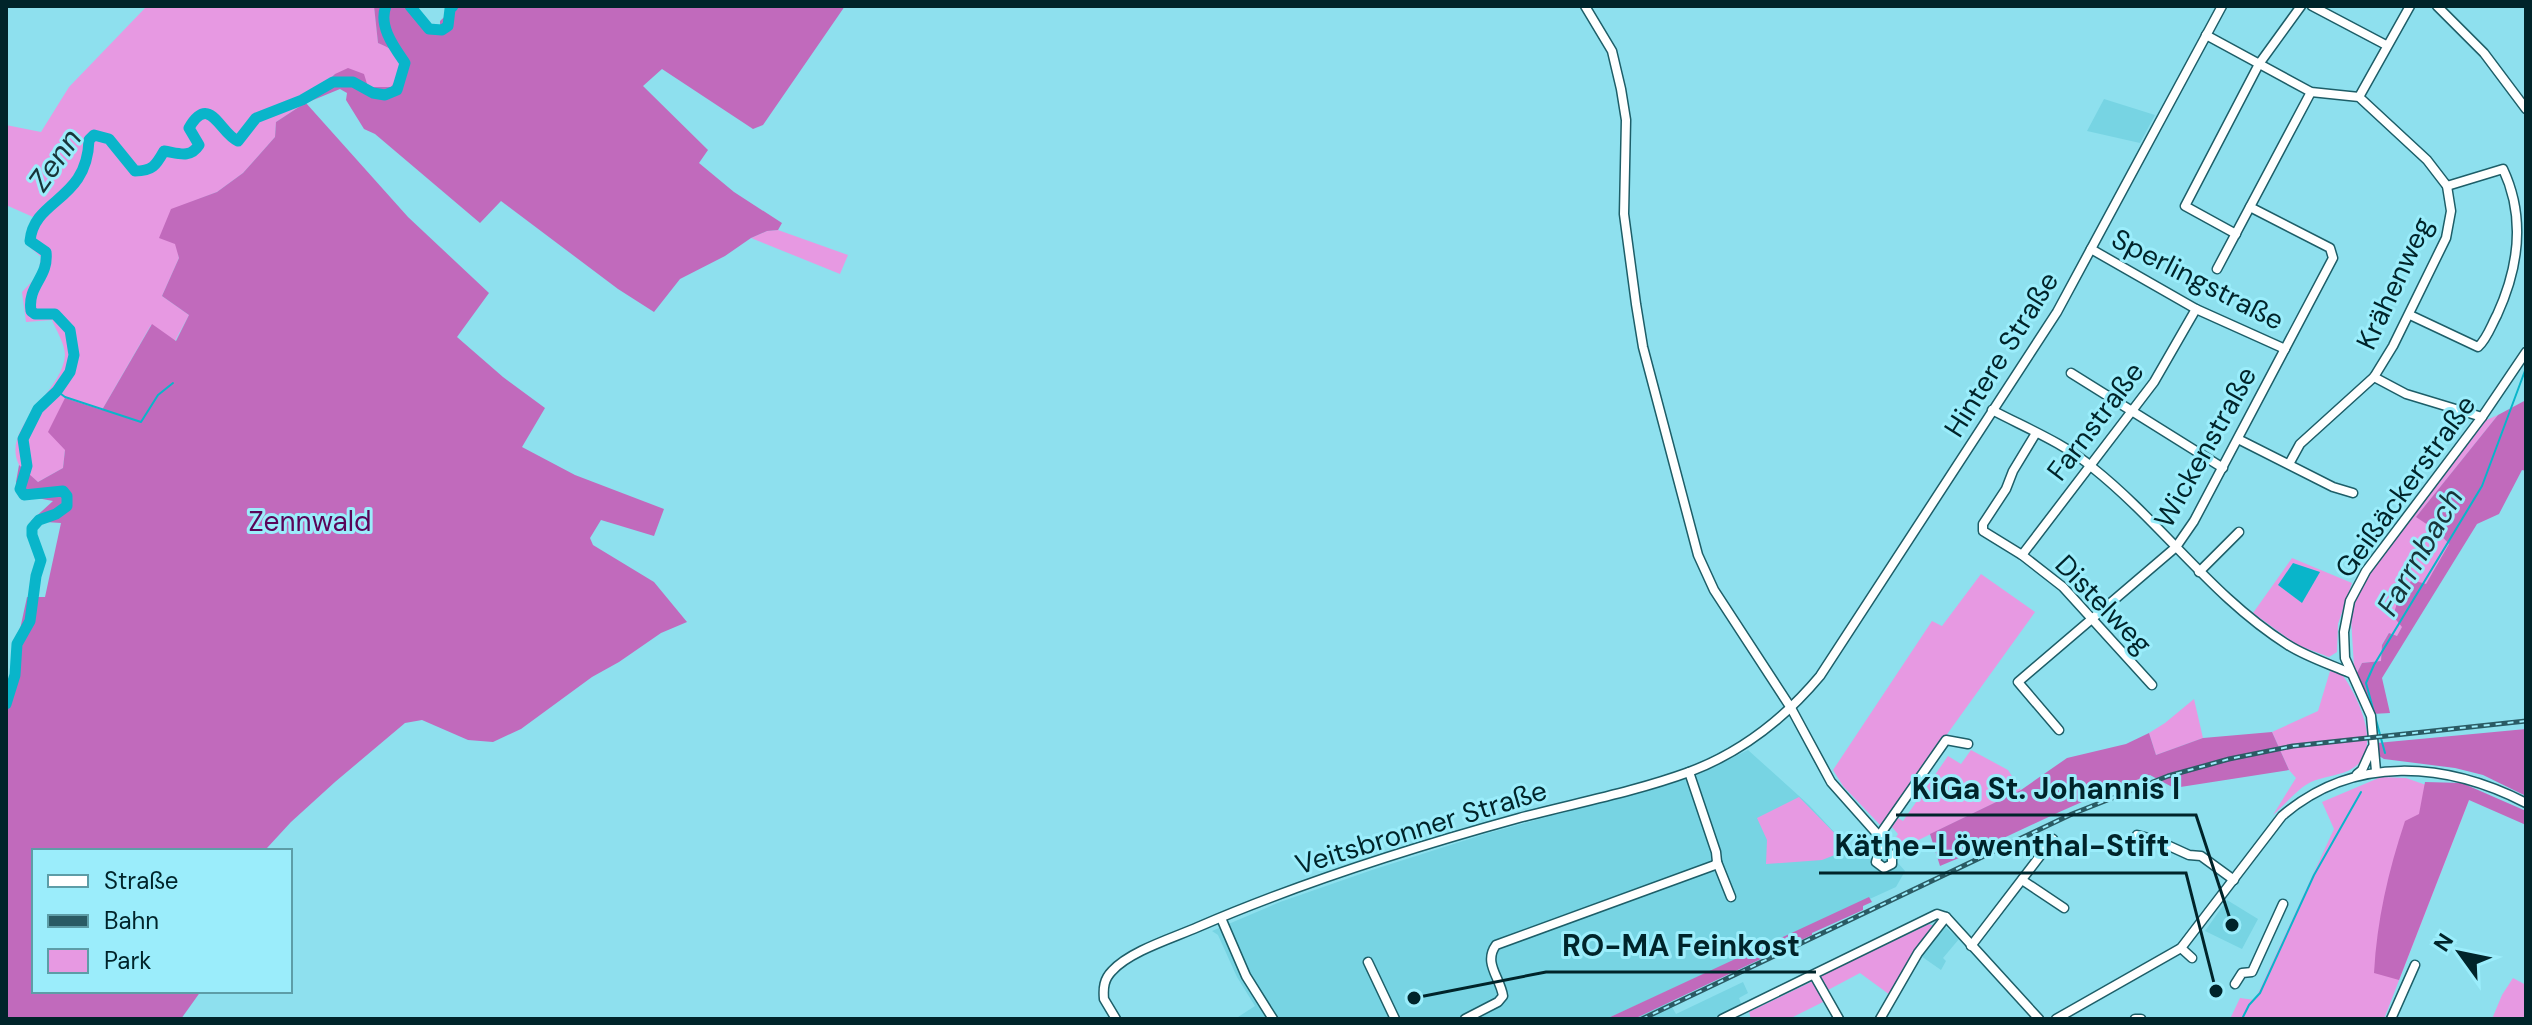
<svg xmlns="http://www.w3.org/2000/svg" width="2532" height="1025" font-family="'DM Sans',sans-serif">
<rect width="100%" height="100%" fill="#8ee0ee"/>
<!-- built -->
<g fill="#77d4e3">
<polygon points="2104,99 2155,115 2140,143 2087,131"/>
<polygon points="1748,750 1809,805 1850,849 1876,838 1905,871 1896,887 1606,1019 1235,1019 1255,1006 1237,977 1218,935 1212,931 1280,902 1372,870 1485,834 1693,777"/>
<polygon points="2227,900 2258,919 2242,949 2205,931"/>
<polygon points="1943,925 1959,939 1943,958 1946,961 1941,970 1921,956"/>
<polygon points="1743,982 1748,993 1739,998 1742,1006 1714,1019 1634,1019 1669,1002 1676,1014"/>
</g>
<!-- green -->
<g fill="#e799e2">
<path d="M147,6H374L378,43C392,48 402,55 403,71L391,87H368L335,74L305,103L276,122L275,137L243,173L217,192L171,210L179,258L162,296L189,315L175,341L151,325L102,410L65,450L63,468L38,482C32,477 23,471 19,465C0,427 63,392 65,355C65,344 56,330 52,320L26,322L22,292L38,275L41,257L25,243L33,217L6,205V125L41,132L69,87Z"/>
<polygon points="778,230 848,255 840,274 751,238 767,231"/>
<polygon points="2498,415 2417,516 2437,531 2449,544 2397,636 2389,633 2382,644 2381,661 2362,663 2357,673 2354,667 2351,618 2356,597 2365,579 2484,421"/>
<polygon points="2292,558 2352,583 2338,624 2337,652 2329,657 2297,645 2253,613"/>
<polygon points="1981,574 2035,612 1881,826 1843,786 1833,770 1932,621 1942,626"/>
<path d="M2330,671L2341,673C2357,694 2384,749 2353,768C2341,776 2324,776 2311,782C2298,788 2285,805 2273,815L2296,778L2289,770L2272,732L2318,711Z"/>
<polygon points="2194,699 2203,738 2156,755 2149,733 2165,723"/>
<polygon points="1971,750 2008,770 2021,790 1896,851 1892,844 1898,834 1892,827 1898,818 1903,821 1948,756 1961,764"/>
<polygon points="2381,777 2406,778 2469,800 2384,1019 2230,1019 2240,998 2255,1000 2334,829 2322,802"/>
<polygon points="1799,797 1850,849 1822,860 1766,864 1767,840 1757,818"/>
<polygon points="1929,924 1934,926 1890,995 1860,973 1828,990 1820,976"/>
<polygon points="2513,978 2526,985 2526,1019 2492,1019 2502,995"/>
<polygon points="1813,981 1825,1001 1789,1019 1751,1019 1749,1012"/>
</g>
<!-- forest -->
<g fill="#c16abc">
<path d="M374,6H415L426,24L440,30V21L456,6H845L763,125L753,129L662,69L643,86L708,150L699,163L734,192L782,223L778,230L767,231L751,238L725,256L680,279L654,312L618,289L501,201L480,223L375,134L364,129L346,100L347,93L340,89L306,103L408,217L489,293L457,337L503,377L545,408L522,447L575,475L664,509L654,536L601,520L590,538L593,545L654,582L687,622L661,633L619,662L592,677L521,729L493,742L468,740L422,720L405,723L335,782L291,822L267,848L268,851H34V991H201L181,1019H6V694L27,597H45L61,523L31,521L53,501L21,495L16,482L19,465L38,482L63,468L65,450L48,432L65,398L102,410L152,324L176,341L189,315L162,296L179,258L175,244L159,238L171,209L217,192L243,173L275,137L276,122L305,103L335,74L348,68L364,74L368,87H391C408,63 406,55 378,43Z"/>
<polygon points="2526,400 2526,471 2522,470 2499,514 2477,524 2382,678 2390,713 2372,714 2357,673 2362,663 2381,661 2382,645 2389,633 2397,636 2402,627 2393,616 2400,594 2412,580 2426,584 2449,544 2437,531 2416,517 2498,415"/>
<polygon points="2526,729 2526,796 2483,775 2455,768 2384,759 2379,756 2377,743"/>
<path d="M2272,732L2289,770L2174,788L2150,775C2078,800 2010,837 1940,866L1930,834L2021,790L2067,758L2126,744L2149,733L2156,755L2203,738Z"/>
<path d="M2425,782L2462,783L2526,811V825L2469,800L2399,980L2374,973C2377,920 2388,872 2405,821L2419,814Z"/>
<polygon points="1869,897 1872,902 1863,906 1863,910 1812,933 1812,935 1634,1019 1606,1019"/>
</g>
<!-- water -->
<polygon fill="#09b5ca" points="2293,563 2320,572 2302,603 2278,585"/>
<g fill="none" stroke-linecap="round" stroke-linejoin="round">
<!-- stream -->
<g stroke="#09b5ca" stroke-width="2">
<polyline points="57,391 65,397 141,422 158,395 173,383"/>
<polyline points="2385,753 2366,683 2374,665 2482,486 2526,368"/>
<polyline points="2242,1019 2249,1005 2260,993 2314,875 2361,792"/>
</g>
<!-- river -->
<g stroke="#09b5ca" stroke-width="11">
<polyline points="410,6 429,29 442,30 448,26 450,9 453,6"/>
<path d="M6,704L15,675L17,644L30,621L36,576L41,560L32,535V528L39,520L56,514L67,506V496L63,491L24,495L20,489L27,466L23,439L38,409L57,391L70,372L74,355L70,330L55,314H35L31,311C27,285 49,278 46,252L30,241C34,198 87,202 89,140L94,135L109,139L135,171C153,171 156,165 164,151C178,153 190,159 199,145L189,128C210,92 220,134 238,141L256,118L302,100L333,82H353L373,93L385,95L397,90L405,63C394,47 378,26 386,6"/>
</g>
<!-- minor casing -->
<g stroke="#1d5e68" stroke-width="11">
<g id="minor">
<polyline points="1585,6 1612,51 1621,89 1626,120 1624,214 1636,304 1643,347 1698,555 1714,590 1791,708 1831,782 1879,836 1881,844 1892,856 1892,864 1884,868 1876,862 1881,844"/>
<polyline points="2312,6 2386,45"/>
<polyline points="2437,6 2484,53 2526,109"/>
<polyline points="2206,35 2311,92 2359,97 2427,160 2447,186 2451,211 2446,238 2393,346 2374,377 2300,444 2289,464"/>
<polyline points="2359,97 2410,6"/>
<polyline points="2236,234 2185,206 2259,64 2301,6"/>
<polyline points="2091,249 2196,309 2285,349"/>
<polyline points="2217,269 2311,92"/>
<path d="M2410,315L2478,347C2487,339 2491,326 2497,315C2519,267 2526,218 2503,169L2447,186"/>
<polyline points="2071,373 2223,468"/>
<polyline points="2374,377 2406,394 2482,417"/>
<path d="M1992,410C2026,428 2064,443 2093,468C2162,523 2213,598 2288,645C2307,657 2329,664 2350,673"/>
<polyline points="2036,433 2013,471 2006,489 1983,524 1983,531 2022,555 2063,587 2152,685"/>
<polyline points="2238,439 2333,487 2353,493"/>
<polyline points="2022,555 2154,382 2196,309"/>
<polyline points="2199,572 2239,532"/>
<polyline points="2059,730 2018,682 2176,547 2194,521 2333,258 2330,248 2250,207"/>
<polyline points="2376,771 2371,716 2345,658 2344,632 2350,601 2366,571 2482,417 2526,352"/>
<polyline points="2357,774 2362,770 2372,748"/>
<polyline points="2137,835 2156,840 2189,855 2201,856 2234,880"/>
<polyline points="1879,836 1946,740 1968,744"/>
<polyline points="1717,862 1731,897"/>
<polyline points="2022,880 2064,908"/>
<polyline points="1221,918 1246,976 1273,1019"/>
<polyline points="1971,946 2053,839"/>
<polyline points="2181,948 2192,958"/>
<polyline points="1368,962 1395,1019"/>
<polyline points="1814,975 1839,1019"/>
<polyline points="2235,984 2242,973 2252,972 2283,904"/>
<path d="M1116,1019L1104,999C1103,988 1104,979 1112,971C1130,951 1173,938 1198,927C1302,882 1410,848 1519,818C1576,803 1634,792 1689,772C1742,752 1784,719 1820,676L2057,312L2222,6"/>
<path d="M1465,1019L1498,1002L1503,996C1500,977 1483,963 1496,945L1715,865L1717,862L1716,852L1689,772"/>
<polyline points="1722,1019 1937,914 1946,917 2039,1019"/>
<polyline points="1880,1019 1918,953 1946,917"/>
<path d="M2056,1019L2181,948L2282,816C2354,754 2446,762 2526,803"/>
<polyline points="2135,1019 2141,1019"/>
<polyline points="2391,1019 2415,965"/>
</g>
</g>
<!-- minor -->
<use href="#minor" stroke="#fff" stroke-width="8"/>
<!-- rail casing -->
<g stroke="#2a5b64" stroke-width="5">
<polyline id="rail" points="1642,1019 2072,814 2168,776 2229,759 2293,746 2526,721"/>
</g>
<!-- rail -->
<use href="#rail" stroke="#9bedfb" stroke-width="2" stroke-dasharray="6" stroke-linecap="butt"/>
</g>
<g text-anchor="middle" stroke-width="6" stroke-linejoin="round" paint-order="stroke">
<!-- street labels -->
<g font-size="28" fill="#00242a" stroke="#9bedfb">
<text transform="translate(2198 279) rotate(27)" y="10">Sperlingstraße</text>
<text transform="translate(2394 283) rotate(-65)" y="10">Krähenweg</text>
<text transform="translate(2001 354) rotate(-58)" y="10">Hintere Straße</text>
<text transform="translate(2095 421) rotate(-53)" y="10">Farnstraße</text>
<text transform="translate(2205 447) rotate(-61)" y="10">Wickenstraße</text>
<text transform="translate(2405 486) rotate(-54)" y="10">Geißäckerstraße</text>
<text transform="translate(2104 604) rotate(46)" y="10">Distelweg</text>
<text transform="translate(1421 827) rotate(-17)" y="10">Veitsbronner Straße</text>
</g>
<!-- park labels -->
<g font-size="28" fill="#5a0558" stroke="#9bedfb">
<text x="310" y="531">Zennwald</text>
</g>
<!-- water labels -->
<g font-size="30" font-style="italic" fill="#173539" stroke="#9bedfb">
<text transform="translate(55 160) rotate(-55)" y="10">Zenn</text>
<text transform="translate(2420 552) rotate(-60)" y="10">Farrnbach</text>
</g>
</g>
<!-- callouts -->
<path fill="none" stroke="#00242a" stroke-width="3" d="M2232 925L2196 815H1896M2216 991L2186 873H1819M1414 998L1546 972H1816"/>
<g fill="#00242a" stroke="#9bedfb" stroke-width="3">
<circle cx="2232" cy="925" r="8"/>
<circle cx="2216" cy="991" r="8"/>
<circle cx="1414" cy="998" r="8"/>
</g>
<g font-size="30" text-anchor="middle" font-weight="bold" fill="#00242a" stroke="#9bedfb" stroke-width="6" stroke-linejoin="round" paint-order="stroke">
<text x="2046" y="799">KiGa St. Johannis I</text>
<text x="2002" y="856">Käthe-Löwenthal-Stift</text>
<text x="1681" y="956">RO-MA Feinkost</text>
</g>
<!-- border -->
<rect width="2532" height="1025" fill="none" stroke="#00242a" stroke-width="16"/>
<!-- legend -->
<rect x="32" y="849" width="260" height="144" fill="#9bedfb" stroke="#5d9da7" stroke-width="2"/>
<rect x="48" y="875" width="40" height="12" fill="#ffffff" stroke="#5d9da7" stroke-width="2"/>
<text x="104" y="889" font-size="24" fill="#00242a">Straße</text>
<rect x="48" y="915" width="40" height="12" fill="#2a5b64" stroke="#5d9da7" stroke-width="2"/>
<text x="104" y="929" font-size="24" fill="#00242a">Bahn</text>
<rect x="48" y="949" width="40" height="24" fill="#e799e2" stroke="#5d9da7" stroke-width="2"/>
<text x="104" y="969" font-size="24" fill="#00242a">Park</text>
<!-- north arrow -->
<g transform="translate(2460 953) rotate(303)" stroke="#9bedfb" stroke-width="6" paint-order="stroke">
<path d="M0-6L14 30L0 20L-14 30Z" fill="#00242a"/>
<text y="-12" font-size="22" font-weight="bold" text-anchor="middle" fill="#00242a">N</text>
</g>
</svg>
